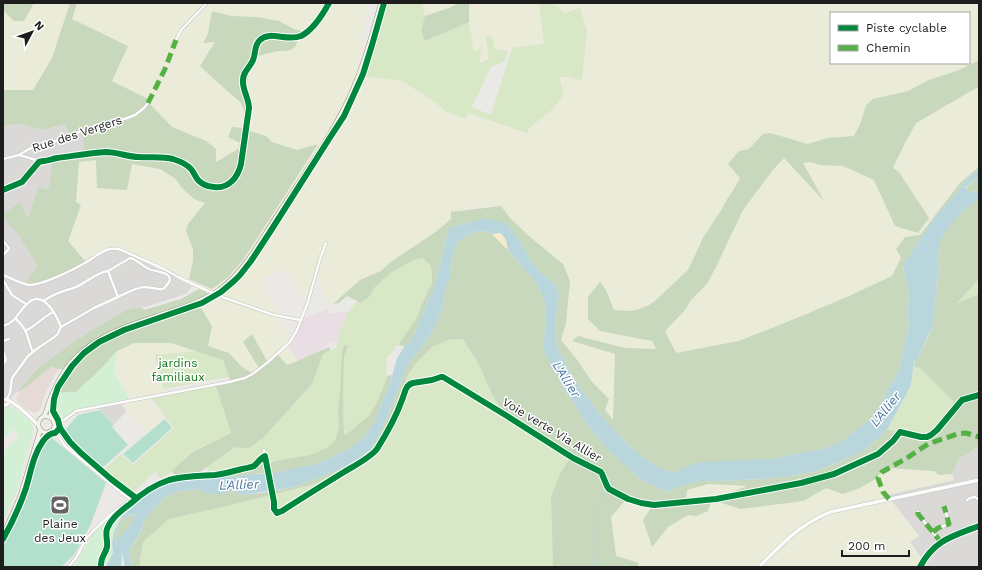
<svg xmlns="http://www.w3.org/2000/svg" width="982" height="570" font-family="'Work Sans',sans-serif">
<rect width="100%" height="100%" fill="#ebe9e6"/>
<!-- residential -->
<g fill="#dad9d7">
<polygon points="19,124 42,130 67,124 82,131 85,152 61,155 49,191 38,187 28,218 20,203 3,214 3,126"/>
<polygon points="3,217 19,236 37,265 26,282 111,249 123,252 168,273 192,286 186,294 142,308 133,308 92,330 81,338 80,337 39,367 19,390 10,398 3,401"/>
<polygon points="121,404 127,411 113,425 99,408"/>
<polygon points="979,445 979,567 918,567 922,559 910,542 919,536 887,495 953,480 952,474 960,457 967,455"/>
</g>
<!-- industrial -->
<polygon fill="#e8dee4" points="328,309 328,313 349,312 344,320 345,323 338,334 340,336 337,343 331,342 321,350 298,361 287,346 291,342 298,330 301,321 305,317"/>
<!-- military -->
<polygon fill="#e5dad6" points="52,366 58,369 47,390 40,409 37,412 33,412 27,410 16,400 17,395"/>
<!-- farmland -->
<g fill="#eaebd9" fill-rule="evenodd">
<polygon points="34,3 70,3 52,58 33,90 3,90 3,10 14,21 24,21"/>
<path d="M77,3H368L362,36L365,45L356,75L364,77L400,80L434,101L445,111L465,119L468,113L527,133L529,128L553,109L559,77H569L581,80L580,8L564,13L552,3H979V60L959,70L929,80L908,91L873,99L866,105L861,122L854,136L828,138L807,144L774,134H763L749,149L740,178L734,189L727,199L722,209L704,236L688,270L655,301L639,309L630,311L614,310L606,290L599,282L600,331L652,341L656,349L625,348L578,336L573,340L615,353L614,421L605,410L609,399L592,382L578,361L561,340L566,323L563,264L530,237L510,218L501,206L472,208L451,212V219L437,231L392,261L381,271L360,280L333,304L328,306L317,276L308,294L300,293L285,269L261,280L290,341L287,344V346L298,361L287,365L267,361L252,334L259,368L252,373L242,367L229,353L207,346L212,326L207,318L200,306L208,294L207,292L199,289L184,277L163,266L158,265L133,254L119,246L110,245L103,248L102,253L72,271L49,278L73,268L68,241L81,205L76,202L79,162L96,160L127,190L131,164L160,169L176,179L180,186L205,203L188,224L186,231L193,249V261L189,279L317,144L297,150L272,142L266,136L250,131L251,101L246,87L249,73L258,56L278,51H285L295,47L298,41L312,34L294,29L279,21L257,17L231,16L212,11L208,34L203,43L215,41L200,66L215,80L241,103L244,110L243,128L228,137L240,143L238,149L216,162L206,141L172,127L150,104L148,99L112,81L127,46L72,19ZM831,13H969V63H831Z"/>
<polygon points="422,3 459,3 449,8 425,16"/>
<polygon points="469,3 539,3 544,44 512,48 508,50 495,49 487,37 489,59 480,63 480,48 474,52 469,22"/>
<polygon points="979,87 979,167 960,183 901,258 892,275 849,296 792,320 739,341 675,353 665,332 686,309 690,301 715,269 743,210 772,171 784,158 823,199 802,163 810,162 821,165 843,166 874,180 895,226 929,218 899,172 893,168 905,143 916,123 971,91"/>
<polygon points="134,343 171,343 199,351 155,355 163,389 163,394 130,401 114,373 117,351"/>
<polygon points="148,399 164,418 147,433 122,405"/>
<polygon points="889,468 934,471 939,475 952,474 954,480 887,495 919,536 910,542 922,559 918,567 637,567 639,563 616,556 611,517 628,497 655,502 652,547 668,527 688,514 697,516 708,511 711,499 686,499 687,490 708,484 750,486 803,501 826,488 843,494 876,478 881,471"/>
</g>
<!-- grass -->
<g fill="#d8e7c6">
<polygon points="385,3 422,3 425,16 421,31 425,41 469,22 474,52 481,47 480,63 489,59 486,37 492,36 495,49 508,51 505,61 491,67 472,107 491,115 512,48 544,44 539,3 552,3 565,13 580,8 587,31 582,80 569,77 559,77 564,94 553,109 529,128 527,133 469,113 465,119 445,111 434,101 400,80 364,77"/>
<path d="M423,258L430,265L432,271V283L421,305L418,316L406,334L386,360L387,368L386,381L376,404L369,416L358,424L351,431L344,436L343,403L344,357L348,347L345,345L338,410L339,427L335,441L327,448L310,455L275,461L265,465L254,464L224,471L208,474L207,471V467L235,447C252,451 250,446 263,438L312,384L323,353L330,350L337,348V343L340,336L338,334C341,329 343,324 345,319C347,312 353,306 357,301L361,303L369,297L374,288L392,272L414,260Z"/>
<polygon points="979,279 979,294 955,305"/>
<polygon points="451,339 461,339 476,359 493,396 506,417 570,458 560,474 551,496 553,567 140,567 140,560 143,542 169,519 231,505 314,484 399,408 407,377 416,363 432,347"/>
<polygon points="199,351 223,360 229,377 163,389 155,355"/>
<polygon points="914,367 920,368 953,401 952,411 934,432 924,437 887,430 911,385"/>
<polygon points="216,386 231,433 192,451 172,472 161,479 155,472 132,494 104,470 121,454 133,465 174,428 150,397"/>
</g>
<!-- forest -->
<g fill="#c7d8bc">
<polygon points="3,3 34,3 24,21 14,21 3,10"/>
<path d="M70,3H77L72,19L128,46L112,81L148,99L150,104L172,127L206,141L216,149V162L238,149L240,143L228,137L232,127L243,128L244,110L241,103L215,80L200,66L215,42L203,43L208,34L212,11L231,16L257,17L279,21L294,29L312,34L298,41L295,47L290,50L285,51H278L258,56L249,73L246,87L251,101L250,131L266,136L272,142L297,150L318,144L243,260L228,277L212,289L189,279L193,261V249L186,231L188,224L205,203L194,199L180,186L176,179L160,169L132,164L127,190L97,188L96,160L79,162L76,202L81,205L68,241L85,261C74,268 37,287 26,282L37,265L19,236L3,217V214L20,202L28,218L38,187L49,190L53,156L85,152L82,132L69,137L66,124L42,130L19,124L3,126V90H33L52,58Z"/>
<polygon points="459,3 469,3 469,22 425,41 421,31 425,16 449,8"/>
<polygon points="979,60 979,87 971,91 916,123 905,143 893,168 899,172 929,218 918,233 895,226 874,180 843,166 821,165 810,162 803,163 824,201 784,158 772,171 743,210 715,269 707,284 690,301 686,309 665,331 676,353 739,341 792,320 849,296 892,276 901,258 896,249 905,237 920,235 960,183 979,167 979,170 967,179 952,199 935,217 906,261 903,267 905,276 909,290 908,315 909,326 903,354 899,369 893,382 888,388 886,396 873,417 843,441 826,448 772,459 690,465 679,471 672,472 659,468 637,453 619,435 597,411 584,393 571,374 557,346 555,323 559,294 555,284 542,274 531,261 520,241 509,229 494,220 491,220 485,218 452,227 448,231 435,285 411,342 405,346 398,345 418,316 421,305 432,283 432,271 430,265 423,258 414,260 392,272 374,288 369,297 361,303 347,296 339,303 333,304 360,280 381,271 392,261 437,231 451,219 451,212 501,206 510,218 530,237 563,264 570,281 566,323 561,340 578,361 592,382 609,399 605,410 613,420 615,354 572,341 578,336 625,348 656,349 652,341 600,331 588,319 588,297 600,282 606,290 614,310 630,311 639,309 649,305 655,301 688,270 704,236 722,209 727,199 734,189 740,178 728,164 739,151 749,149 763,134 770,133 774,134 807,144 828,138 854,136 861,122 866,105 873,99 908,91 929,80 959,70"/>
<polygon points="979,176 979,191 969,192 965,189"/>
<path d="M979,199V279L956,304L979,294V445L967,455L960,457L952,474L939,475L934,471L889,468L881,471L877,478L860,488L843,494L826,488L803,501L740,509L719,502L723,495L748,486L708,484L687,490L686,499H712L708,511L697,516L688,515L668,527L652,547L643,520L655,502L628,497L611,517L616,556L639,563L637,567H553L551,496L560,474L570,458L506,417L493,396L476,359L462,339H451L432,347L416,363L407,377L399,408L373,451L351,466L314,484L231,505L169,519L143,542L140,560V567H131L129,550C135,542 144,531 143,520L147,518L151,511L161,502L165,497L175,492L196,489L222,494L228,492L234,491L243,495L268,492L294,487L326,475L354,462L377,439L386,420L408,364L425,343L437,323L443,307L445,290L450,279V268L453,254L458,241L473,232L486,231L492,234L508,250L536,282L546,305L545,328L543,350L565,390L591,430L611,453L629,469L641,480L658,487L667,492L681,486L699,481H717L765,479L789,476L813,472L832,465L855,455L867,448L887,430L924,436L934,432L952,411L953,401L920,368L914,367C914,362 916,360 919,356C925,343 935,328 933,314L936,311L933,307L934,302L937,293L936,288L937,278L939,273L937,258L939,256L938,249L939,242L954,219L971,204Z"/>
<polygon points="199,289 206,292 208,294 196,301 111,331 92,342 72,359 63,369 58,369 52,366 29,385 19,392 19,390 39,367 80,337 81,338 92,330 125,311 133,308 142,308 144,310 181,299"/>
<path d="M200,306L207,318L212,326L208,346L229,353L242,367L252,373L259,368L243,342L252,334L267,361L277,354L287,365C302,360 315,352 330,347V350L323,354L312,384L263,438C250,446 252,451 235,447L200,472L177,480L172,471L192,452L231,433L216,386L230,383L229,377L223,360L171,343H134L117,351L102,368L76,392L57,393L60,385L73,367L92,348L103,342L126,332Z"/>
<polygon points="345,345 348,346 344,357 343,403 344,435 351,431 358,424 369,416 376,404 386,381 387,376 392,375 389,387 381,404 375,422 363,438 351,448 317,464 289,471 274,473 250,474 235,477 225,476 204,479 208,474 224,471 254,464 265,465 275,461 310,455 327,448 335,441 339,427 338,410 340,391 342,351"/>
<polygon points="135,513 133,521 115,544 116,534 122,519"/>
</g>
<!-- sand -->
<polygon fill="#f4ebca" points="501,233 506,240 508,250 492,234"/>
<!-- park -->
<g fill="#d4f0d4">
<path d="M117,351L114,373L130,401L76,411L60,420C52,410 54,405 57,393L76,392L102,368Z"/>
<polygon points="9,405 30,421 33,428 33,432 17,491 3,522 3,457 6,451 5,450 19,436 11,429 9,433 3,438 3,411 5,408"/>
<path d="M119,512L121,518L114,532L112,543L113,552L106,567H81L75,566C87,545 95,522 119,512Z"/>
</g>
<!-- pitch -->
<g fill="#b3e0cc">
<polygon points="100,410 113,425 112,427 128,445 101,469 84,451 82,453 64,431 78,415"/>
<polygon points="165,419 172,428 133,463 123,454"/>
<polygon points="52,438 106,483 90,526 74,555 61,567 3,567 3,545 17,519 45,442"/>
</g>
<!-- water -->
<path fill="#bad6dd" fill-rule="evenodd" d="M979,170V176L965,188L969,192L979,191V199C960,210 951,224 939,242L940,246L938,249L939,256L937,258L939,273L937,278L936,288L937,293L934,302L933,307L936,311L933,314L934,320L931,329L926,341L917,359L914,362L911,385L887,430L867,448L855,455L831,465L813,472L789,476L765,479L717,481H699L681,486L666,492L658,487L641,480L629,469L611,453L591,430L565,390L543,350L545,328L546,305L536,282L508,250L506,240L501,233L492,234L486,231L473,232L458,241L453,254L450,268V279L445,290L443,307L437,323L425,343L408,364L386,420L377,439L369,451L354,462L326,475L294,487L243,495L234,491L228,492L222,494L204,493L202,490L196,489L175,492L165,497L161,502L151,511L147,518L143,520C144,531 134,542 129,550L131,567H125L122,552L121,567H106L113,553L112,543L114,532L121,518L129,509L155,488L171,482L183,480L204,479L225,476L235,477L250,474H266L270,472H273L274,473L317,464L351,448L363,438L375,422L381,404L389,387L397,358L405,346L411,342L435,285L448,231L452,227L485,218C495,222 501,218 510,227L509,229V230L512,229L515,232L514,234L520,241L531,261L542,274L555,284L559,294L555,323L557,346L571,374L584,393L597,411L619,435L637,453L659,468L672,472L679,471L690,465L701,462L772,459L826,448L843,441L873,417L886,396L888,388L893,382L899,369L903,354L909,326L908,315L909,290L905,276L903,267L906,261L935,217L952,199L967,179ZM132,514H135L133,521L115,543L116,534L122,519Z"/>
<g fill="none" stroke-linecap="round" stroke-linejoin="round">
<!-- stream -->
<g stroke="#bad6dd" stroke-width="1">
<polyline points="60,430 70,445 82,457 132,497"/>
<polyline points="609,486 617,467 623,463"/>
<polyline points="594,567 597,533 595,514 607,489"/>
</g>
<!-- minor casing -->
<g stroke="#c4c3c2" stroke-width="3.5">
<g id="minor">
<polyline points="176,40 181,30 207,3"/>
<polyline points="19,155 36,160 39,162"/>
<polyline points="3,159 19,155 29,149 59,140 79,132 103,123 119,121 135,115 144,108 148,103"/>
<polyline points="3,241 9,248 8,250 3,255"/>
<path d="M108,271L130,258C138,260 142,266 149,269C155,272 174,272 169,282C167,285 166,287 163,289C157,290 150,287 144,287C135,288 126,293 118,297"/>
<path d="M3,275C11,278 20,284 29,285C40,286 73,270 83,264C95,258 105,246 119,249L164,269L178,277L219,296L274,315L300,320"/>
<polyline points="3,280 12,295 26,304"/>
<path d="M44,301C53,293 65,291 76,287C86,283 97,272 108,271L118,297L94,308L61,327"/>
<path d="M16,319C20,323 24,327 26,332C29,339 29,345 33,352"/>
<path d="M3,326C18,321 16,314 26,305C42,287 56,314 61,327L57,335L53,338L38,348L28,356L12,378L10,393L7,399"/>
<path d="M25,331C36,326 43,317 53,312"/>
<polyline points="3,341 9,339"/>
<polyline points="3,351 6,360 3,364"/>
<polyline points="55,423 64,420 76,411 229,382 245,378 254,373 268,362 290,342 297,330 308,302 320,259 326,243"/>
<polyline points="54,428 55,431 65,446 123,494 132,500"/>
<polyline points="264,450 266,460"/>
<polyline points="967,500 970,498 975,497 979,500"/>
<polyline points="918,512 918,514 941,542"/>
<polyline points="933,532 938,528 949,524 944,506"/>
<polyline points="68,567 76,558 86,539 93,531 111,514 135,497"/>
<path d="M920,567C934,540 953,536 979,526"/>
</g>
</g>
<!-- tertiary casing -->
<g stroke="#c4c3c2" stroke-width="4.5">
<g id="tertiary">
<path d="M3,190L22,182L39,162L47,159L108,151L135,156L167,157L181,161L190,166L194,171L198,179L203,182L214,186H220L230,181L235,176L238,170L248,108C248,99 242,91 241,82C241,72 249,67 252,60C254,53 253,45 259,39C270,28 288,42 303,34C314,28 322,14 328,3"/>
<path d="M3,399C13,399 31,418 38,425"/>
<polyline points="3,405 6,405 8,404"/>
<path d="M759,567C782,544 799,525 830,512L979,480"/>
</g>
</g>
<!-- secondary casing -->
<g stroke="#92937f" stroke-width="5">
<g id="secondary">
<polyline points="50,402 51,417"/>
<path d="M44,416C46,413 47,409 48,405C52,393 58,381 65,370C90,335 131,325 169,312C186,307 204,300 219,290C245,271 260,241 278,214C302,177 330,138 349,98C363,68 372,35 381,3"/>
<path d="M38,446L41,439L47,433L53,430L55,425L53,420L50,417L44,416L40,419C36,426 40,432 47,433"/>
<polyline points="3,535 20,497 39,434 40,429"/>
</g>
</g>
<!-- minor -->
<use href="#minor" stroke="#fcfcfb" stroke-width="2.5"/>
<!-- tertiary -->
<use href="#tertiary" stroke="#fcfcfb" stroke-width="3.5"/>
<!-- secondary -->
<use href="#secondary" stroke="#f2f2ea" stroke-width="4"/>
<!-- quiet -->
<g stroke="#55b145" stroke-width="5" stroke-dasharray="10 5" stroke-linecap="butt">
<polyline points="148,103 165,69 176,40"/>
<polyline points="889,499 883,492 878,478 882,472 907,458 928,444 957,434 966,433 979,437"/>
<polyline points="918,512 918,514 941,542"/>
<polyline points="933,532 938,528 949,524 944,506"/>
</g>
<!-- cycleway casing -->
<g stroke="#fff" stroke-width="8">
<g id="cycleway">
<path d="M3,190L22,182L39,162L43,161C47,161 52,159 57,158C73,156 90,153 106,152C117,152 128,157 139,157C150,158 162,156 173,159C179,161 187,164 191,169C193,171 194,174 196,177C199,183 207,187 214,187C229,189 238,177 241,164L249,108C249,99 243,91 243,82C242,72 250,68 253,60C256,53 254,45 260,40C270,30 287,42 301,36C313,30 323,14 329,3"/>
<polyline points="136,498 111,479 81,453 70,442 60,428 58,420 53,411 54,399 58,387 72,366 84,353 99,342 124,330 202,303 221,292 234,281 240,275 251,261 270,232 329,139 344,116 363,74 372,45 384,3"/>
<path d="M3,539C12,523 20,506 26,488C31,472 33,455 43,441C46,437 50,433 55,433L60,428"/>
<path d="M101,567C100,556 105,556 107,547C108,541 105,535 107,529C111,518 121,511 130,504C141,494 154,485 169,480C183,476 200,476 215,475C224,474 233,471 242,469C245,468 250,468 254,466C258,463 260,458 265,456L274,502V509L277,513L282,511C302,498 323,485 344,472C354,466 370,458 377,449C387,433 396,417 402,400C405,393 405,385 413,383L432,380L441,377H443L507,416L573,458L601,472L602,474L607,486L609,489L628,499L641,503L654,505L716,499L801,483L834,474L878,454L893,441L900,432L921,437H927L931,435L937,430L962,400L979,395"/>
<path d="M920,567C934,540 953,536 979,526"/>
</g>
</g>
<!-- cycleway -->
<use href="#cycleway" stroke="#00873e" stroke-width="6"/>
</g>
<!-- icons -->
<defs>
<g id="stadium-square" transform="scale(1)"><rect x="-9" y="-9" width="18" height="18" rx="4" fill="#656463" stroke="#fff"/><path d="M0-5a6.5 5 0 1 0 0 10a6.5 5 0 1 0 0-10ZM-3.5-1.8h7v3.6h-7Z" fill="#fff"/></g>
</defs>
<g fill-rule="evenodd">
<use href="#stadium-square" x="60" y="505"/>
</g>
<g text-anchor="middle" stroke-width="3" stroke-linejoin="round" paint-order="stroke">
<!-- street labels -->
<g font-size="12" fill="#1d1d1d" stroke="#fff">
<text transform="translate(77 134) rotate(-18)" y="4">Rue des Vergers</text>
<text transform="translate(552 430) rotate(31)" y="4">Voie verte Via Allier</text>
</g>
<!-- park labels -->
<g font-size="12" fill="#117518" stroke="#fff">
<text x="178" y="367">jardins<tspan x="178" dy="14">familiaux</tspan></text>
</g>
<!-- poi labels -->
<g font-size="12" fill="#1d1d1d" stroke="#fff">
<text x="60" y="528">Plaine<tspan x="60" dy="14">des Jeux</tspan></text>
</g>
<!-- water labels -->
<g font-size="13" font-style="italic" fill="#4c77a0" stroke="#fff">
<text transform="translate(567 379) rotate(58)" y="5">L'Allier</text>
<text transform="translate(885 409) rotate(-51)" y="5">L'Allier</text>
<text transform="translate(239 484) rotate(-2)" y="5">L'Allier</text>
</g>
</g>
<!-- border -->
<rect width="982" height="570" fill="none" stroke="#1d1d1d" stroke-width="8"/>
<!-- legend -->
<rect x="830" y="12" width="140" height="52" fill="#ffffff" stroke="#a5a5a5"/>
<rect x="838" y="25" width="20" height="6" fill="#00873e" stroke="#a5a5a5"/>
<text x="866" y="32" font-size="12" fill="#1d1d1d">Piste cyclable</text>
<rect x="838" y="45" width="20" height="6" fill="#55b145" stroke="#a5a5a5"/>
<text x="866" y="52" font-size="12" fill="#1d1d1d">Chemin</text>
<!-- north arrow -->
<g transform="translate(32 32) rotate(49)" stroke="#ffffff" stroke-width="3" paint-order="stroke">
<path d="M0-3L7 15L0 10L-7 15Z" fill="#1d1d1d"/>
<text y="-6" font-size="11" font-weight="bold" text-anchor="middle" fill="#1d1d1d">N</text>
</g>
<!-- scale -->
<path d="M842 550v6h67v-6" fill="none" stroke="#1d1d1d" stroke-width="2"/>
<text x="848" y="550" font-size="12" fill="#1d1d1d" stroke="#ffffff" stroke-width="3" paint-order="stroke">200 m</text>
</svg>
